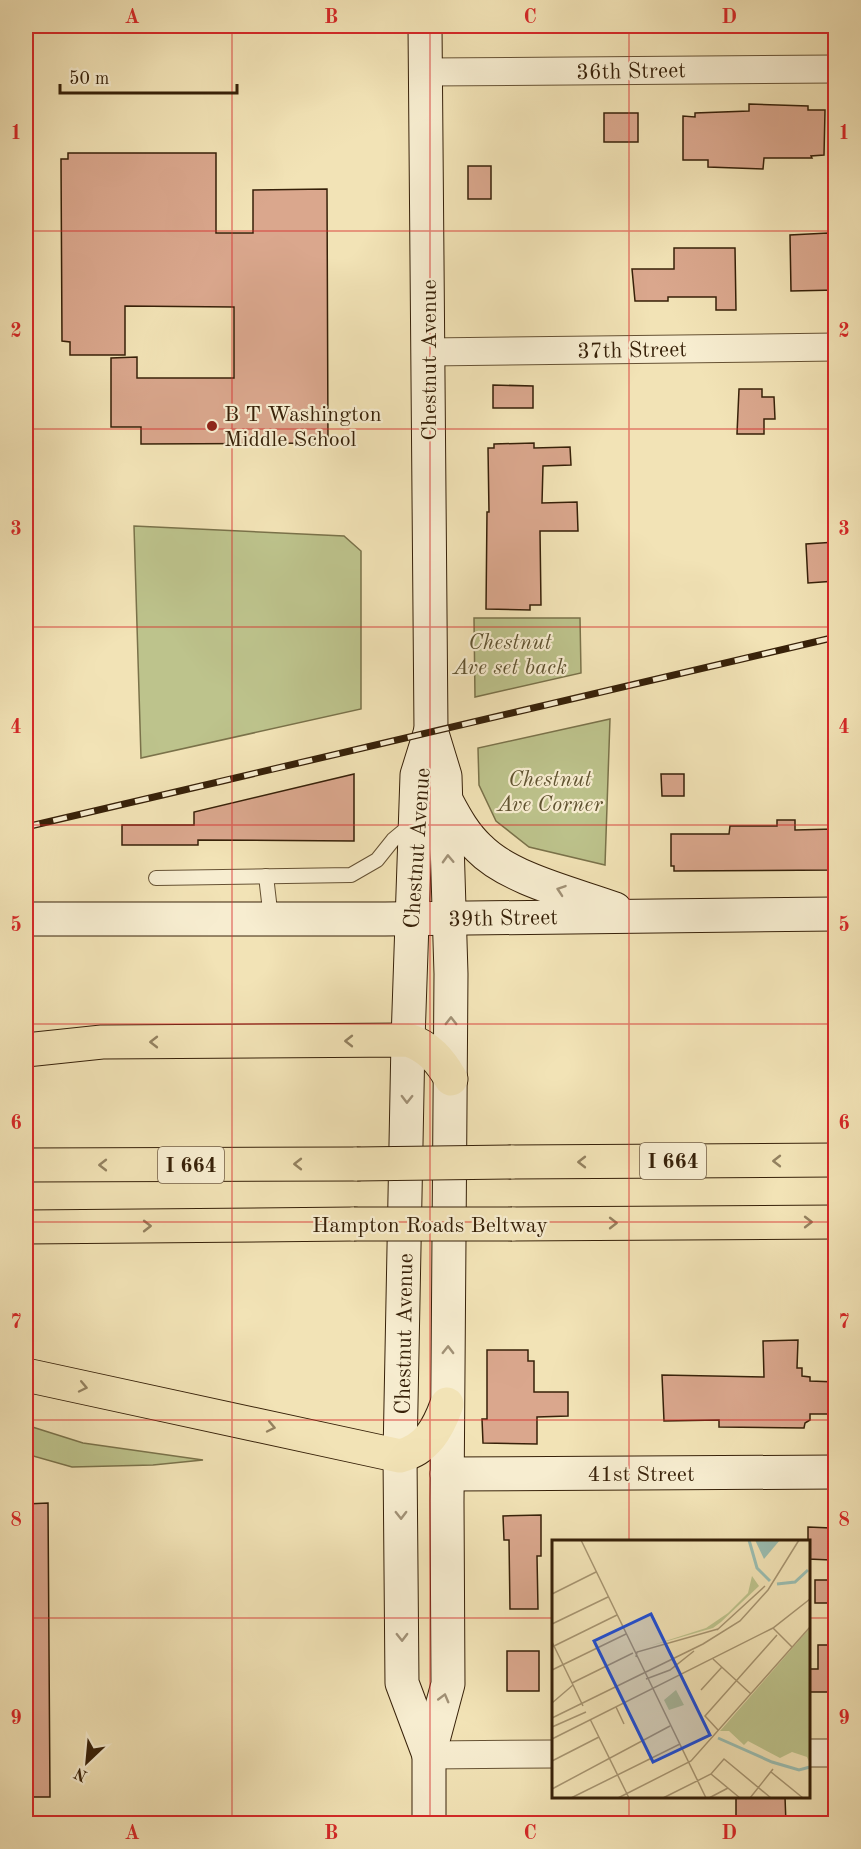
<svg xmlns="http://www.w3.org/2000/svg" width="861" height="1849" font-family="'Old Standard TT',serif">
<rect width="100%" height="100%" fill="#f2e3b6"/>
<filter id="stains"><feTurbulence type="fractalNoise" baseFrequency=".00333" numOctaves="4"/><feColorMatrix values="0 0 0 0 .2 0 0 0 0 .09 0 0 0 0 .02 0 0 0 .5 -.17"/></filter>
<radialGradient id="worn" r=".72"><stop offset=".6" stop-color="#630" stop-opacity="0"/><stop offset="1" stop-color="#630" stop-opacity=".3"/></radialGradient>
<!-- green -->
<g fill="#bdc38c" stroke="#7a724a" stroke-width="1.5">
<polygon points="134,526 344,536 361,551 361,709 141,758"/>
<polygon points="474,618 580,618 581,673 475,697"/>
<polygon points="610,719 605,865 529,847 496,821 479,785 478,748"/>
<polygon points="26,1425 83,1443 203,1460 153,1465 72,1467 26,1454"/>
</g>
<!-- building -->
<g fill="#daa78d" stroke="#372109" stroke-width="1.5">
<polygon points="749,104 808,106 808,110 825,110 824,155 811,156 812,158 764,158 763,169 708,167 708,160 683,160 683,116 695,117 695,113 749,111"/>
<rect x="604" y="113" width="34" height="29"/>
<polygon points="68,153 216,153 216,233 253,233 253,190 327,189 328,443 141,444 141,427 111,427 111,358 137,357 137,378 234,378 234,307 125,306 125,355 70,355 70,342 62,341 61,159 68,159"/>
<rect x="468" y="166" width="23" height="33"/>
<polygon points="828,233 828,238 836,238 836,290 791,291 790,235"/>
<polygon points="674,248 735,248 736,310 716,310 716,297 668,297 668,301 635,301 632,269 674,269"/>
<polygon points="493,385 533,386 533,408 493,408"/>
<polygon points="739,389 762,389 762,397 774,397 775,419 764,419 764,434 737,434"/>
<polygon points="534,443 534,448 570,447 571,465 543,466 542,503 577,502 578,531 540,531 541,605 530,605 530,610 486,609 487,512 489,512 488,448 494,448 494,444"/>
<polygon points="836,542 836,581 808,583 806,544"/>
<polygon points="354,774 354,841 198,840 198,845 122,845 122,825 194,825 194,812"/>
<polygon points="661,774 684,774 684,796 662,796"/>
<polygon points="777,820 795,820 795,830 834,829 836,870 674,871 674,866 671,866 671,834 729,834 730,826 777,826"/>
<polygon points="798,1340 797,1368 802,1368 802,1376 810,1377 810,1381 836,1382 836,1414 810,1414 810,1420 805,1423 804,1428 719,1427 719,1420 664,1421 662,1375 764,1377 763,1341"/>
<polygon points="487,1350 528,1350 528,1361 534,1361 534,1392 568,1392 568,1416 537,1417 537,1444 483,1443 482,1419 487,1419"/>
<polygon points="48,1503 50,1797 26,1797 26,1504"/>
<polygon points="541,1515 541,1556 537,1556 538,1609 510,1609 509,1540 504,1540 503,1516"/>
<polygon points="808,1527 831,1528 831,1560 808,1559"/>
<rect x="815" y="1580" width="21" height="23"/>
<polygon points="818,1645 836,1645 836,1692 808,1692 808,1669 818,1669"/>
<rect x="507" y="1651" width="32" height="40"/>
<polygon points="736,1797 785,1797 786,1824 736,1824"/>
</g>
<g fill="none" stroke-linecap="round" stroke-linejoin="round">
<!-- lane casing -->
<g stroke="#665234" stroke-width="16">
<g id="lane">
<polyline points="266,876 271,919"/>
<polyline points="156,878 351,875 377,860 393,840 411,825"/>
</g>
</g>
<!-- street casing -->
<g stroke="#665234" stroke-width="29">
<g id="street">
<polyline points="426,72 836,69"/>
<polyline points="428,352 836,347"/>
<polyline points="808,1753 836,1753"/>
<polyline points="429,1755 554,1754"/>
</g>
</g>
<!-- secondary casing -->
<g stroke="#372109" stroke-width="35">
<g id="secondary">
<polyline points="425,26 431,730 445,776 451,974 447,1502 448,1684 429,1755 429,1824"/>
<path d="M447,802C456,819 465,835 479,848C509,879 574,894 615,909"/>
<polyline points="26,919 385,919 836,914"/>
<polyline points="447,1474 836,1472"/>
<polyline points="429,1755 402,1683 400,1456 408,1040 417,775 431,730"/>
</g>
</g>
<!-- highway casing -->
<g stroke="#372109" stroke-width="35">
<g id="highway">
<path d="M26,1050L102,1042L408,1040C429,1047 440,1060 451,1079"/>
<polyline points="511,1162 836,1160"/>
<polyline points="26,1165 357,1164"/>
<polyline points="512,1224 836,1222"/>
<polyline points="26,1227 354,1224"/>
<path d="M26,1375L400,1456C427,1449 438,1429 447,1404"/>
</g>
</g>
<!-- lane -->
<use href="#lane" stroke="#f7edd0" stroke-width="14"/>
<!-- street -->
<use href="#street" stroke="#f7edd0" stroke-width="27"/>
<!-- secondary -->
<use href="#secondary" stroke="#f7edd0" stroke-width="33"/>
<!-- highway -->
<use href="#highway" stroke="#f2e3b6" stroke-width="33"/>
<!-- rail casing -->
<g stroke="#372109" stroke-width="7">
<polyline id="rail" points="26,827 836,637"/>
</g>
<!-- rail -->
<use href="#rail" stroke="#f7edd0" stroke-width="4.5" stroke-dasharray="14" stroke-linecap="butt"/>
<!-- highway-bridge casing -->
<g stroke="#372109" stroke-width="35" stroke-linecap="butt">
<g id="highway-bridge">
<polyline points="357,1164 511,1162"/>
<polyline points="354,1224 512,1224"/>
</g>
</g>
<!-- highway-bridge -->
<use href="#highway-bridge" stroke="#f2e3b6" stroke-width="33"/>
</g>
<!-- one-way arrows -->
<defs><path id="oneway-chevron" d="M-2-3.5L2.5 0L-2 3.5" fill="none" stroke-width="1.6" stroke-linecap="round" stroke-linejoin="round" transform="scale(1.5)"/></defs>
<g stroke="#a19176">
<use href="#oneway-chevron" transform="translate(448 859) rotate(-92)"/>
<use href="#oneway-chevron" transform="translate(561 890) rotate(-161)"/>
<use href="#oneway-chevron" transform="translate(451 1021) rotate(-90)"/>
<use href="#oneway-chevron" transform="translate(407 1099) rotate(91)"/>
<use href="#oneway-chevron" transform="translate(448 1350) rotate(-89)"/>
<use href="#oneway-chevron" transform="translate(401 1515) rotate(89)"/>
<use href="#oneway-chevron" transform="translate(402 1637) rotate(89)"/>
<use href="#oneway-chevron" transform="translate(444 1698) rotate(-75)"/>
</g>
<g stroke="#948260">
<use href="#oneway-chevron" transform="translate(349 1041) rotate(180)"/>
<use href="#oneway-chevron" transform="translate(154 1042) rotate(180)"/>
<use href="#oneway-chevron" transform="translate(777 1161) rotate(180)"/>
<use href="#oneway-chevron" transform="translate(582 1162) rotate(180)"/>
<use href="#oneway-chevron" transform="translate(298 1164) rotate(180)"/>
<use href="#oneway-chevron" transform="translate(103 1165) rotate(180)"/>
<use href="#oneway-chevron" transform="translate(808 1222)"/>
<use href="#oneway-chevron" transform="translate(613 1223)"/>
<use href="#oneway-chevron" transform="translate(147 1226)"/>
<use href="#oneway-chevron" transform="translate(83 1387) rotate(12)"/>
<use href="#oneway-chevron" transform="translate(271 1427) rotate(12)"/>
</g>
<!-- grid -->
<path fill="none" stroke="#d62828" stroke-width="1.5" stroke-opacity="0.55" d="M232,26V1824M430,26V1824M629,26V1542M26,231H836M26,429H836M26,627H836M26,825H836M26,1024H836M26,1222H836M26,1420H836M26,1618H554M808,1618H836M629,1796V1824"/>
<!-- markers -->
<circle fill="#8f2418" stroke="#f7edd0" stroke-width="2" cx="212" cy="426" r="6"/>
<g text-anchor="middle" stroke-width="4.5" stroke-linejoin="round" paint-order="stroke">
<!-- shield labels -->
<g fill="#f7edd0" stroke="#715e45" stroke-width="1.5">
<rect x="640" y="1143" width="66" height="36" rx="4.5"/>
<rect x="158" y="1147" width="66" height="36" rx="4.5"/>
</g>
<g font-size="21" font-weight="bold" fill="#372109">
<text x="673" y="1168">I 664</text>
<text x="191" y="1172">I 664</text>
</g>
<!-- street labels -->
<g font-size="22" fill="#372109" stroke="#f7edd0">
<text transform="translate(631 70) rotate(-1)" y="8">36th Street</text>
<text transform="translate(632 349) rotate(-1)" y="8">37th Street</text>
<text transform="translate(428 360) rotate(-90)" y="8">Chestnut Avenue</text>
<text transform="translate(416 848) rotate(-86)" y="8">Chestnut Avenue</text>
<text transform="translate(503 917) rotate(-1)" y="8">39th Street</text>
<text x="430" y="1232">Hampton Roads Beltway</text>
<text transform="translate(403 1334) rotate(-89)" y="8">Chestnut Avenue</text>
<text x="641" y="1481">41st Street</text>
</g>
<!-- poi labels -->
<g font-size="22" fill="#372109" stroke="#f7edd0" text-anchor="start">
<text x="224" y="421">B T Washington<tspan x="224" dy="25">Middle School</tspan></text>
</g>
<!-- park labels -->
<g font-size="22" font-style="italic" fill="#5f5230" stroke="#f7edd0">
<text x="510" y="649">Chestnut<tspan x="510" dy="25">Ave set back</tspan></text>
<text x="550" y="786">Chestnut<tspan x="550" dy="25">Ave Corner</tspan></text>
</g>
</g>
<!-- overview -->
<g transform="translate(552 1540)">
<rect width="258" height="258" fill="#f2e3b6"/>
<path d="M200,36L207,46L169,82L161,88L98,106L154,88L176,73L196,53ZM258,88V224L255,217L240,212L228,218L196,201L192,205L177,191H168ZM124,150L132,165L117,170L112,160Z" fill="#bdc38c"/>
<path d="M203,0H228L212,19Z" fill="#9bbeb2"/>
<path fill="none" stroke="#9bbeb2" stroke-width="3" d="M197,0L205,28L218,41M225,44L243,42L256,30M166,198L220,222L247,230L258,227"/>
<path fill="none" stroke="#a79571" stroke-width="1.5" d="M29,0L154,258M0,54L44,32M0,84L56,57M221,88L240,107M165,90L213,46M0,102L21,145M0,107L65,75M84,117L85,112L166,89M161,119L199,154M0,130L74,94M94,139L118,130L142,111M20,143L81,113M21,145L31,166M149,150L170,127M0,163L21,145M64,167L72,184M0,178L151,104L188,81L216,50L247,0M38,179L77,258M0,187L34,172M166,190L153,176L225,95M0,199L221,88L258,59M0,221L47,197M219,232L251,258M159,234L188,258M0,249L118,186M19,258L128,204M66,258L139,221L258,87M111,258L159,234L172,219L219,258M157,258L176,248M198,258L221,229"/>
<path fill="#1d4ed8" fill-opacity="0.15" stroke="#1d4ed8" stroke-width="3" d="M99,74L158,195L101,222L42,101Z"/>
<rect width="258" height="258" fill="none" stroke="#372109" stroke-width="3"/>
</g>
<!-- margin -->
<rect width="861" height="1849" fill="none" stroke="#f2e3b6" stroke-width="66"/>
<!-- north arrow -->
<g transform="translate(87 1762) rotate(206)" stroke="#f7edd0" stroke-width="4.5" paint-order="stroke">
<path d="M0-4.5L10 22L0 15L-10 22Z" fill="#372109"/>
<text y="-9" font-size="16" font-weight="bold" text-anchor="middle" fill="#372109">N</text>
</g>
<!-- scale -->
<path d="M60 84v9h177v-9" fill="none" stroke="#372109" stroke-width="3"/>
<text x="69" y="84" font-size="18" fill="#372109" stroke="#f7edd0" stroke-width="4.5" paint-order="stroke">50 m</text>
<rect x="33" y="33" width="795" height="1783" fill="none" stroke="#d62828" stroke-width="2"/>
<g font-size="20" text-anchor="middle" font-weight="bold" fill="#d62828">
<text x="132" y="23">A</text>
<text x="331" y="23">B</text>
<text x="530" y="23">C</text>
<text x="729" y="23">D</text>
<text x="16" y="139">1</text>
<text x="844" y="139">1</text>
<text x="16" y="337">2</text>
<text x="844" y="337">2</text>
<text x="16" y="535">3</text>
<text x="844" y="535">3</text>
<text x="16" y="733">4</text>
<text x="844" y="733">4</text>
<text x="16" y="931">5</text>
<text x="844" y="931">5</text>
<text x="16" y="1129">6</text>
<text x="844" y="1129">6</text>
<text x="16" y="1328">7</text>
<text x="844" y="1328">7</text>
<text x="16" y="1526">8</text>
<text x="844" y="1526">8</text>
<text x="16" y="1724">9</text>
<text x="844" y="1724">9</text>
<text x="132" y="1839">A</text>
<text x="331" y="1839">B</text>
<text x="530" y="1839">C</text>
<text x="729" y="1839">D</text>
</g>
<rect width="100%" height="100%" filter="url(#stains)"/>
<rect width="100%" height="100%" fill="url(#worn)"/>
</svg>
